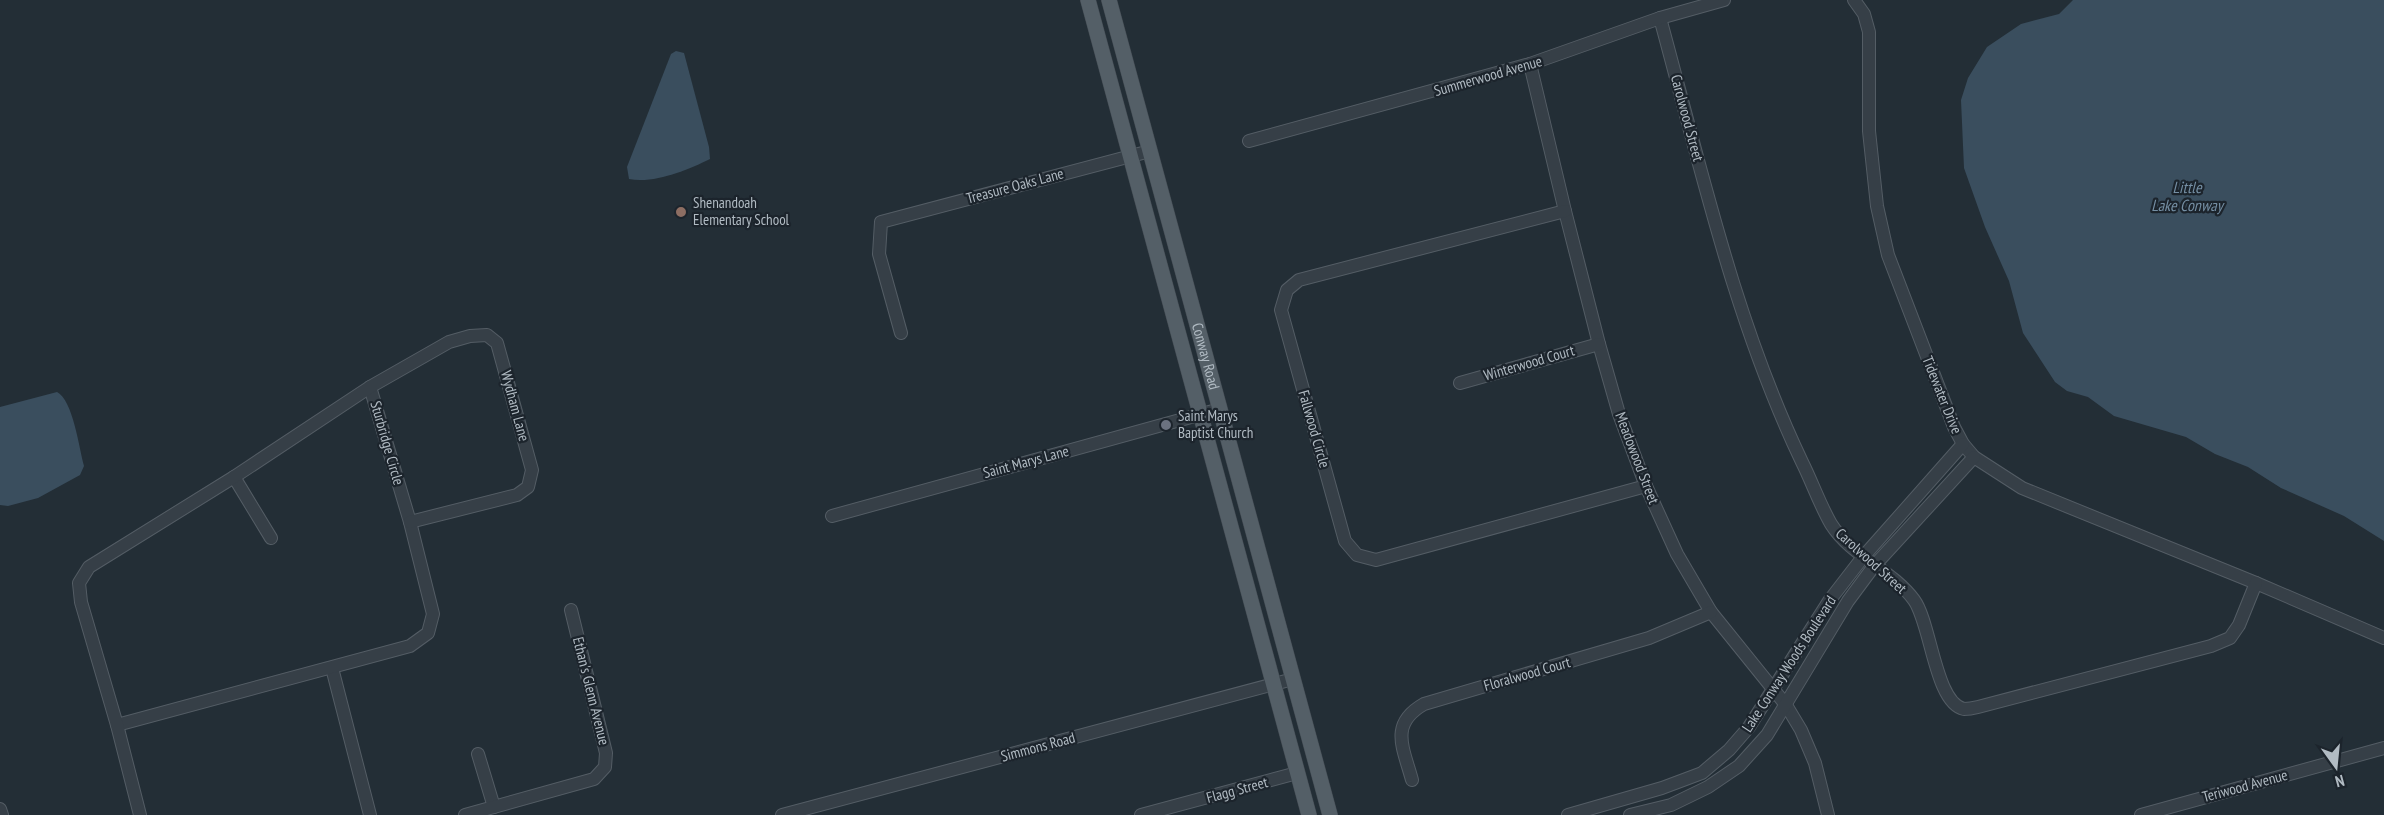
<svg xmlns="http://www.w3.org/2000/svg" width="2384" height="815" font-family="'PT Sans Narrow',sans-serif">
<rect width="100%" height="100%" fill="#232e36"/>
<!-- water -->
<g fill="#3a4e5e">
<polygon points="2073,0 2384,0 2384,541 2344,516 2281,488 2248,467 2215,454 2186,437 2114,416 2088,397 2067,391 2055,382 2023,333 2009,281 1985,227 1964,168 1961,100 1968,78 1987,47 2021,24 2059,14"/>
<path d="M676,51L684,53L709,147L710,159C688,170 654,184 629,179L627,167L671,54Z"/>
<path d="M57,392C73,400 79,448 84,466L80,475L38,498L8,506L0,505V407Z"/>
</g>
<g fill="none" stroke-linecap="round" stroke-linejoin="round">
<!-- minor casing -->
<g stroke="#545d65" stroke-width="14">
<g id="minor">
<polyline points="1854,0 1864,14 1869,32 1869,131 1877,206 1888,255 1954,427 1963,444 1974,457 2022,488 2256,583 2384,638"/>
<path d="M1660,18C1701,168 1735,322 1802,462C1812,482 1820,505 1831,524C1851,556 1892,570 1914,600C1931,623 1935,703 1964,709C1968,709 1974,708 1978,707L2211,646L2230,638L2239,625L2256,583"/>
<polyline points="1530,64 1565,211 1599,344 1619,414 1646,486 1677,554 1711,612 1786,705 1801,730 1815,763 1828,815"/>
<polyline points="1249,141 1530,64 1660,18 1724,0"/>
<polyline points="1565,211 1299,280 1287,290 1281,310 1345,541 1357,555 1376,560 1646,486"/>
<polyline points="901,333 879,254 881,222 1150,151"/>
<polyline points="1460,383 1599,344"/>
<polyline points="234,477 271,538"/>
<polyline points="832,516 1220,409"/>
<polyline points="332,668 370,815"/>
<polyline points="117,725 410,646 428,633 433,614 410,522 370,387"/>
<polyline points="478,754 494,807"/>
<path d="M1412,780C1403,747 1389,724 1424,704L1649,638L1711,612"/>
<polyline points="0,809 2,815"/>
<polyline points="140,815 117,725 81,602 79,583 89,567 234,477 370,387 449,342 470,336 487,335 497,343 532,470 528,487 517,495 410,522"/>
<polyline points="465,815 594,779 605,767 606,753 571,610"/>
<polyline points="782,815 1293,679"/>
<polyline points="1141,815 1297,773"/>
<polyline points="1568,815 1662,788 1702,773 1729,750 1749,727 1829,601 1863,557 1963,444"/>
<polyline points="1630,815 1671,805 1708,787 1739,766 1767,735 1848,601 1874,566 1974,457"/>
<polyline points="2141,815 2384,748"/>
</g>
</g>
<!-- major casing -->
<g stroke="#434b53" stroke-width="16">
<g id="major">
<polyline points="1088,0 1309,815"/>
<path id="s1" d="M1109,0L1330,815"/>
</g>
</g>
<!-- minor -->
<use href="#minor" stroke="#363f47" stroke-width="12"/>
<!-- major -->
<use href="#major" stroke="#545f67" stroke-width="15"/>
</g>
<!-- markers -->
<circle fill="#8d6e63" stroke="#1c242c" stroke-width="2" cx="681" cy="212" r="6"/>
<circle fill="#6b7280" stroke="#1c242c" stroke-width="2" cx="1166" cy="425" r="6"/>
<g text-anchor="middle" stroke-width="4.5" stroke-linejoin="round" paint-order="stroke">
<!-- street labels -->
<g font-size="15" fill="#b1bbc3" stroke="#1c242c">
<text transform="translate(1488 76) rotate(-16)" y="5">Summerwood Avenue</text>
<text transform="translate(1687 118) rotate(75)" y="5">Carolwood Street</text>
<text transform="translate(1015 186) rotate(-15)" y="5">Treasure Oaks Lane</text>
<text dy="5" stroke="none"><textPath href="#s1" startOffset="369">Conway Road</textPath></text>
<text transform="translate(1529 363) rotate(-16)" y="5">Winterwood Court</text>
<text transform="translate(1942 395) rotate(68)" y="5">Tidewater Drive</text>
<text transform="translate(515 406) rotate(75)" y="5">Wydham Lane</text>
<text transform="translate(1314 429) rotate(74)" y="5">Fallwood Circle</text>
<text transform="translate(387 443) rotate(74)" y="5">Sturbridge Circle</text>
<text transform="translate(1637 458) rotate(69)" y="5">Meadowood Street</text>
<text transform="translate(1026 462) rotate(-15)" y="5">Saint Marys Lane</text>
<text transform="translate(1871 561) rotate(42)" y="5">Carolwood Street</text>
<text transform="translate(1789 664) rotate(-57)" y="5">Lake Conway Woods Boulevard</text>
<text transform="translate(1527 674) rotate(-16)" y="5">Floralwood Court</text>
<text transform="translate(591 691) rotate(76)" y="5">Ethan's Glenn Avenue</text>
<text transform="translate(1038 747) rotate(-15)" y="5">Simmons Road</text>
<text transform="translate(2245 786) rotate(-15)" y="5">Teriwood Avenue</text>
<text transform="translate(1237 790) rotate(-15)" y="5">Flagg Street</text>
</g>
<!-- poi labels -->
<g font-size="15" fill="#b1bbc3" stroke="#1c242c" text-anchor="start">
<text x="693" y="208">Shenandoah<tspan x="693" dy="17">Elementary School</tspan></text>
<text x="1178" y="421">Saint Marys<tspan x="1178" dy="17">Baptist Church</tspan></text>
</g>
<!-- water labels -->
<g font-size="16" font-style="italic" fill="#758fa4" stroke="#1c242c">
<text x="2187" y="193">Little<tspan x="2187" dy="18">Lake Conway</tspan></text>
</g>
</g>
<!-- north arrow -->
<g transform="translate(2336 767) rotate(165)" stroke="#1c242c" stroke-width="4.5" paint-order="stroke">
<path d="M0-4.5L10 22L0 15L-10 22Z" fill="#b1bbc3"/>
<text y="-9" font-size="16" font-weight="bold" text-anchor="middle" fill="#b1bbc3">N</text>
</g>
</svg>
